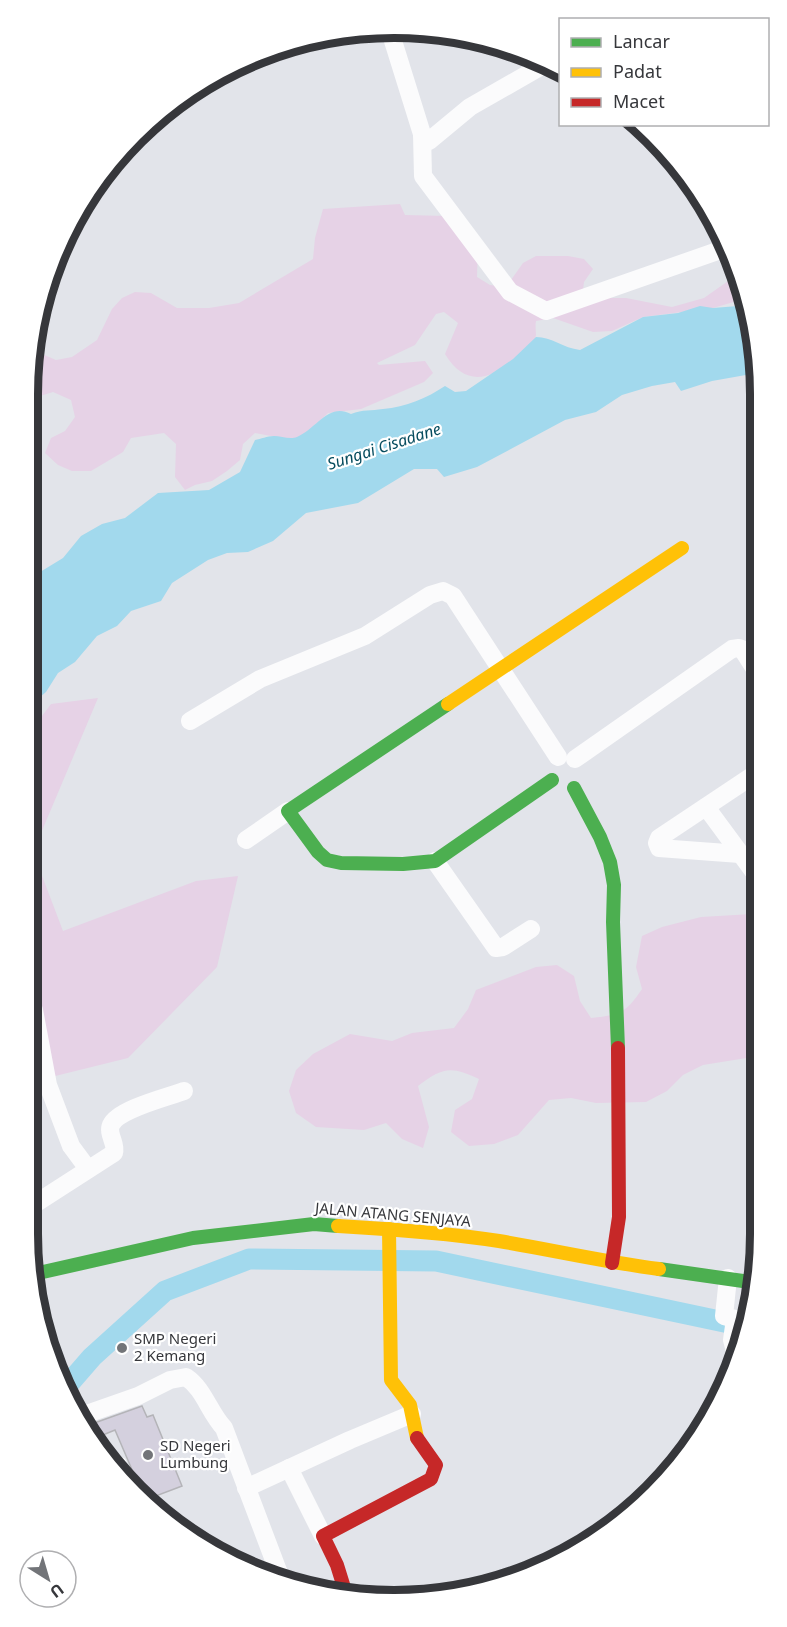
<svg xmlns="http://www.w3.org/2000/svg" width="787" height="1627" font-family="'Noto Sans',sans-serif">
<rect width="100%" height="100%" fill="#e2e4ea"/>
<!-- green -->
<g fill="#e6d2e6">
<path d="M400,204L405,215L447,216L478,244L477,277L490,285L506,287L523,263L536,256H568L584,259L593,269L584,282L582,298H626L672,307L704,298L738,274L744,299L713,308L643,317L612,331L593,332L553,318L536,321C535,326 536,331 536,335C534,347 524,354 515,360C489,380 465,387 445,354L458,323L444,312L436,314L415,345L377,363L379,365L425,361L433,373L424,382L361,409L328,413L304,436L287,443L271,436L255,433L243,444L240,460L227,471L212,481L195,485L185,490L175,477L176,444L164,433L131,438L123,452L91,471H72L58,465L45,453L51,438L65,431L75,417L71,400L53,392L27,400L35,351L56,360L72,357L97,340L112,309L122,298L135,292L151,293L177,308H209L239,303L313,259L315,238L323,209Z"/>
<polygon points="98,698 33,852 63,931 196,881 238,876 217,967 128,1058 27,1083 27,736 51,704"/>
<path d="M752,914L759,916V1056L703,1065L683,1075L667,1091L646,1102L596,1103L571,1098L549,1100L518,1135L494,1144L469,1146L451,1132L455,1110L472,1099L479,1079C451,1066 443,1067 418,1086L429,1127L423,1148L402,1139L386,1123L364,1130L316,1127L296,1113L289,1091L296,1070L313,1054L350,1034L392,1041L412,1033L454,1028L468,1009L476,990L536,967L557,965L574,976L580,1001L591,1018C620,1015 626,1013 642,989L636,967L642,936L662,927L701,917Z"/>
</g>
<!-- water -->
<path fill="#a2d9ed" d="M745,302L757,345V373L712,381L681,391L675,382L652,386L622,395L596,412L565,420L477,467L444,477L437,469H414L358,503L306,513L273,541L248,552L227,553L208,560L172,583L161,601L131,611L117,626L97,636L75,662L58,673L46,692L27,708V580L63,558L81,536L102,524L125,518L158,493L209,490L240,472L255,440C261,439 267,436 274,436C281,436 290,440 297,437C317,428 329,402 351,414C363,409 371,411 383,409C406,407 427,398 445,386L455,392L466,391L513,359L536,337C552,337 563,348 580,350L643,317L678,313L700,306L713,308L738,306Z"/>
<g fill="none" stroke-linecap="round" stroke-linejoin="round">
<!-- canal -->
<polyline stroke="#a2d9ed" stroke-width="21" points="66,1387 92,1357 165,1291 249,1259 436,1261 729,1323 742,1324"/>
</g>
<!-- building -->
<polygon fill="#d4d0de" stroke="#b4b4b8" stroke-width="1.5" points="142,1406 147,1417 153,1415 182,1486 148,1499 123,1476 133,1472 115,1430 93,1439 86,1426"/>
<g fill="none" stroke-linecap="round" stroke-linejoin="round">
<!-- lane -->
<polyline stroke="#fbfbfc" stroke-width="9" points="113,1466 122,1462"/>
<!-- street -->
<g stroke="#fbfbfc" stroke-width="18">
<polyline points="389,28 422,134 429,141 470,107 547,63"/>
<polyline points="422,134 423,176 510,292 546,311 729,247"/>
<polyline points="190,721 260,679 365,636 430,595 443,591 453,596 558,757"/>
<polyline points="575,759 732,649 739,648 742,649 758,674"/>
<polyline points="706,807 759,879"/>
<polyline points="246,840 288,811"/>
<polyline points="740,854 659,848 657,843 659,838 758,772"/>
<polyline points="435,861 496,948 503,947 531,929"/>
<polyline points="27,997 34,1010 48,1085 71,1146 88,1169"/>
<path d="M27,1209L114,1153C117,1144 107,1134 111,1125C118,1109 168,1097 184,1091"/>
<polyline points="728,1278 724,1316 735,1319 732,1340 736,1355"/>
<path d="M81,1416L138,1396L170,1380L186,1377C204,1389 209,1412 224,1428L280,1576"/>
<polyline points="289,1468 323,1536"/>
<polyline points="246,1488 350,1440 412,1414"/>
</g>
<!-- fast -->
<g stroke="#4caf50" stroke-width="14">
<polyline points="448,704 288,811 318,852 327,860 341,863 403,864 435,861 552,780"/>
<polyline points="574,788 600,837 610,862 614,885 613,922 618,1048"/>
<polyline points="659,1269 750,1282"/>
<polyline points="34,1274 193,1238 314,1224 338,1226"/>
</g>
<!-- slow -->
<g stroke="#ffc107" stroke-width="14">
<polyline points="448,704 682,548"/>
<path d="M338,1226C392,1229 446,1233 499,1241C553,1250 605,1262 659,1269"/>
<polyline points="389,1229 391,1380 410,1405 417,1438"/>
</g>
<!-- jam -->
<g stroke="#c62828" stroke-width="14">
<polyline points="612,1263 619,1217 618,1048"/>
<polyline points="346,1594 337,1565 323,1536 431,1479 436,1465 417,1438"/>
</g>
</g>
<!-- markers -->
<g fill="#727478" stroke="#fff" stroke-width="2">
<circle cx="122" cy="1348" r="6"/>
<circle cx="148" cy="1455" r="6"/>
</g>
<g text-anchor="middle" stroke-width="4.5" stroke-linejoin="round" paint-order="stroke">
<!-- street labels -->
<g font-size="15" fill="#36373b" stroke="#fff">
<text transform="translate(393 1215) rotate(5)" y="5">JALAN ATANG SENJAYA</text>
</g>
<!-- poi labels -->
<g font-size="15" fill="#36373b" stroke="#fff" text-anchor="start">
<text x="134" y="1344">SMP Negeri<tspan x="134" dy="17">2 Kemang</tspan></text>
<text x="160" y="1451">SD Negeri<tspan x="160" dy="17">Lumbung</tspan></text>
</g>
<!-- water labels -->
<g font-size="16" font-style="italic" fill="#064c5e" stroke="#fff">
<text transform="translate(384 446) rotate(-18)" y="6">Sungai Cisadane</text>
</g>
</g>
<!-- crop -->
<path d="M0 0H787V1627H0ZM394 38H394A356 356 0 0 1 750 394V1234A356 356 0 0 1 394 1590H394A356 356 0 0 1 38 1234V394A356 356 0 0 1 394 38Z" fill="#fff" fill-rule="evenodd"/>
<path fill="none" stroke="#36373b" stroke-width="8" d="M394 38H394A356 356 0 0 1 750 394V1234A356 356 0 0 1 394 1590H394A356 356 0 0 1 38 1234V394A356 356 0 0 1 394 38Z"/>
<!-- legend -->
<rect x="559" y="18" width="210" height="108" fill="#ffffff" stroke="#afafb1" stroke-width="1.5"/>
<rect x="571" y="38" width="30" height="9" fill="#4caf50" stroke="#afafb1" stroke-width="1.5"/>
<text x="613" y="48" font-size="18" fill="#36373b">Lancar</text>
<rect x="571" y="68" width="30" height="9" fill="#ffc107" stroke="#afafb1" stroke-width="1.5"/>
<text x="613" y="78" font-size="18" fill="#36373b">Padat</text>
<rect x="571" y="98" width="30" height="9" fill="#c62828" stroke="#afafb1" stroke-width="1.5"/>
<text x="613" y="108" font-size="18" fill="#36373b">Macet</text>
<!-- north arrow -->
<g transform="translate(48 1579) rotate(143)"><circle r="28" fill="#ffffff" stroke="#afafb1" stroke-width="1.5"/>
<path d="M0-4.5L10 22L0 15L-10 22Z" fill="#727478"/>
<text y="-9" font-size="16" font-weight="bold" text-anchor="middle" fill="#36373b">U</text>
</g>
</svg>
